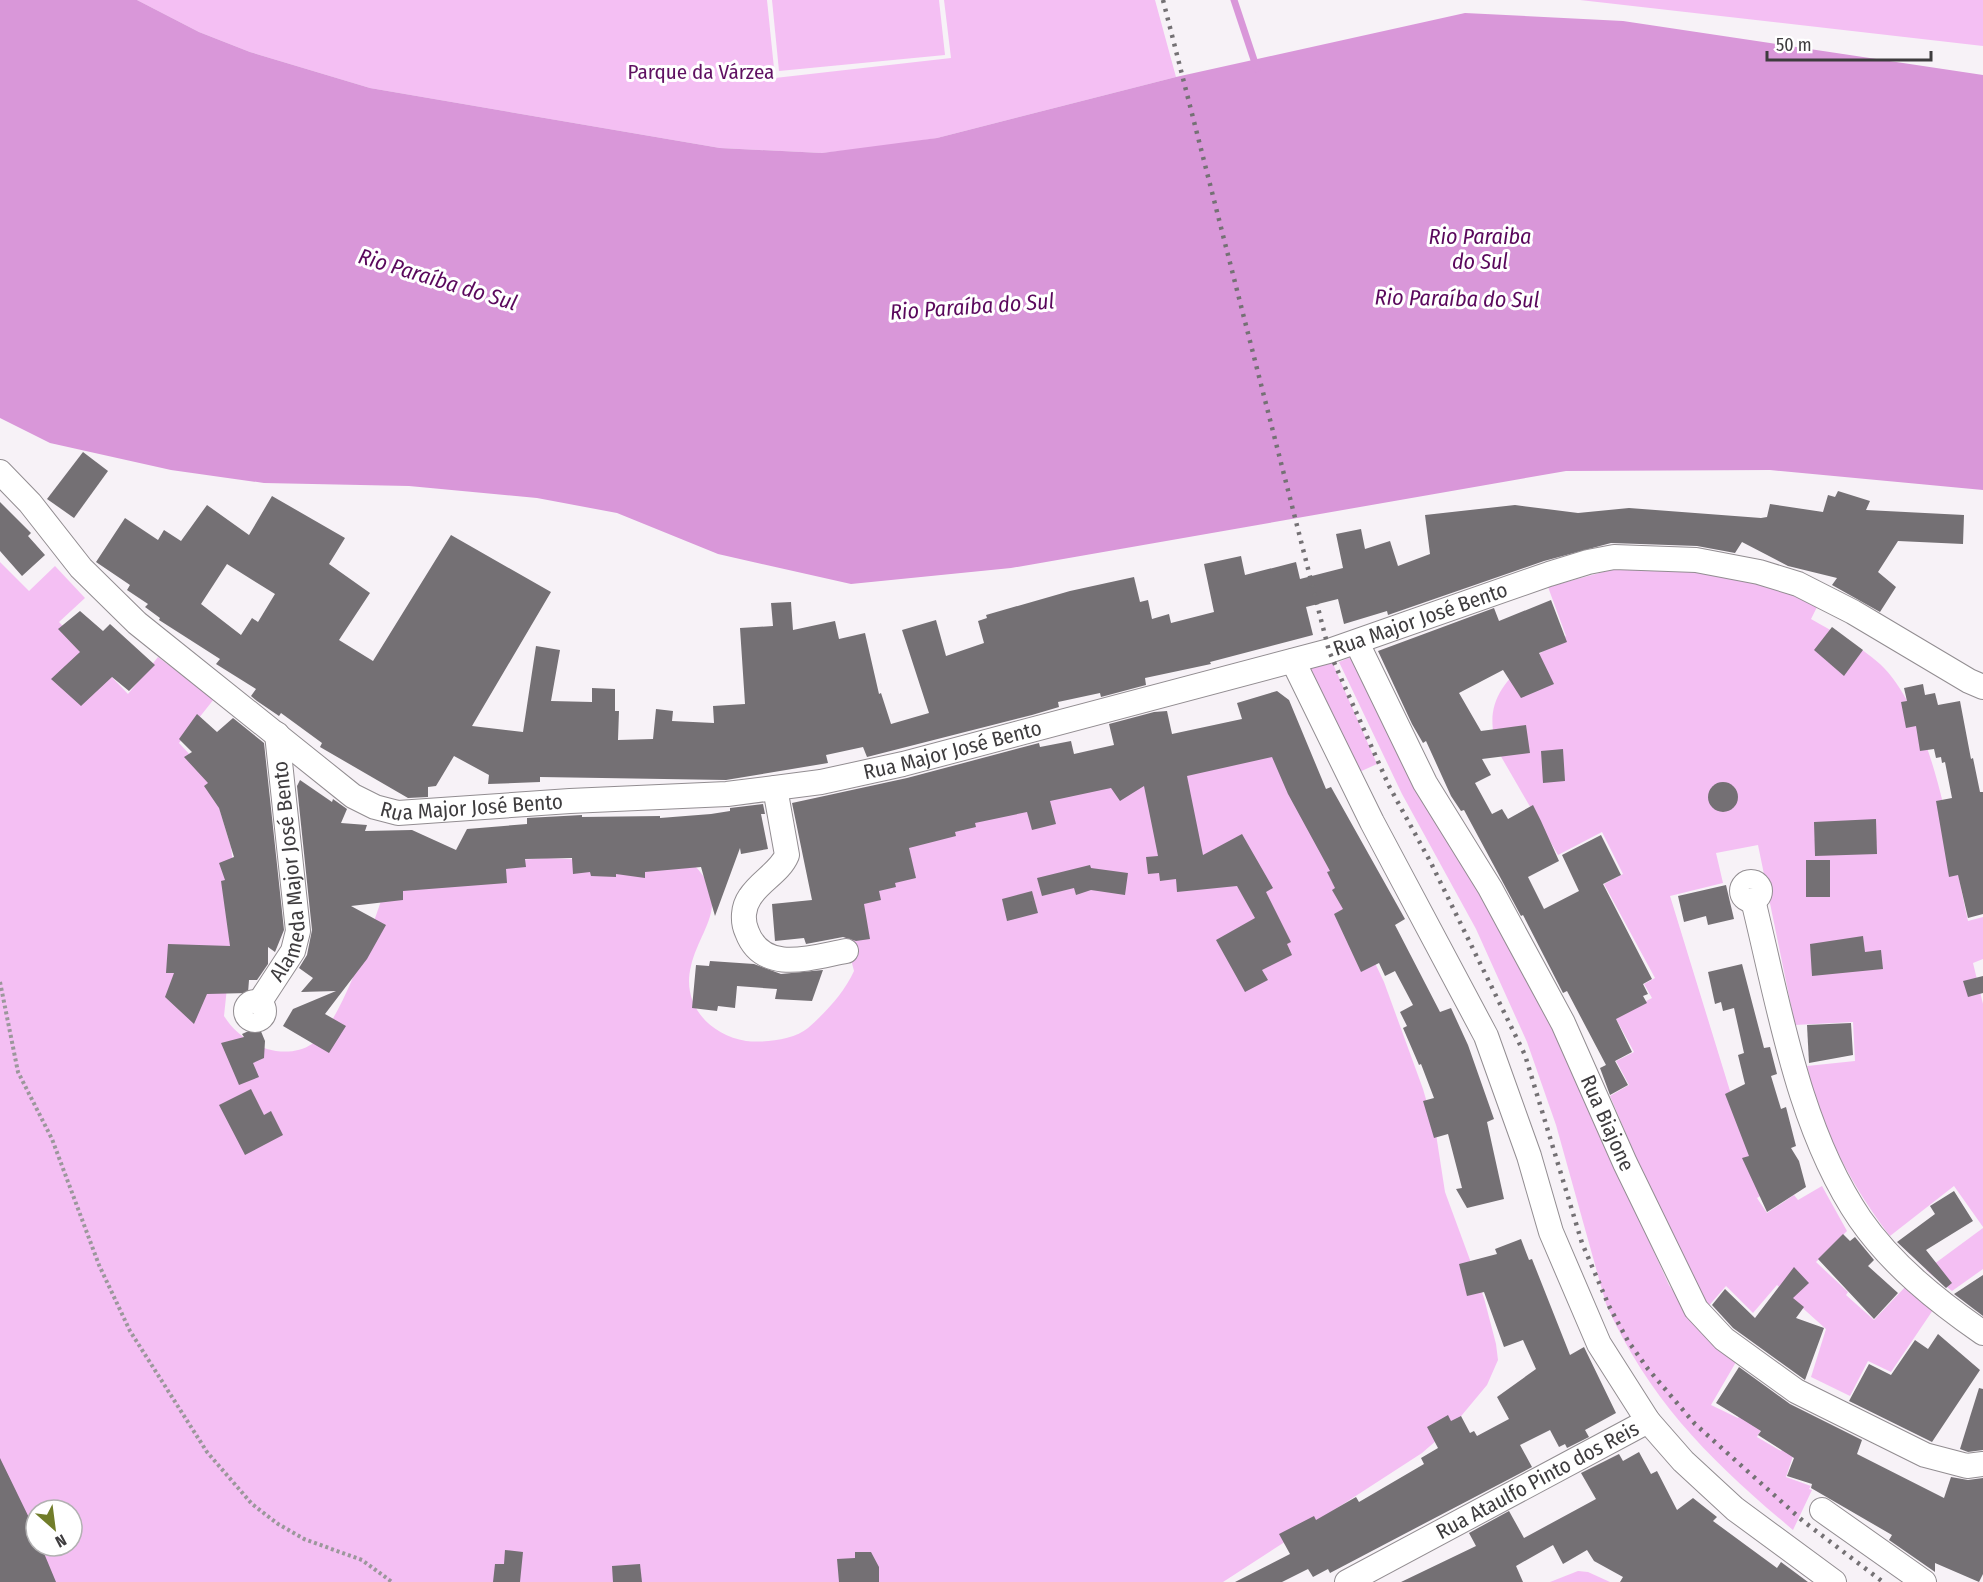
<svg xmlns="http://www.w3.org/2000/svg" width="1983" height="1582" font-family="'Fira Sans Condensed',sans-serif">
<rect width="100%" height="100%" fill="#f7f2f7"/>
<!-- green -->
<g fill="#f4bff3" fill-rule="evenodd">
<polygon points="137,0 767,0 775,78 951,58 944,0 1155,0 1176,77 937,138 880,147 822,153 720,148 370,88 250,52 199,32"/>
<polygon points="772,0 939,0 945,55 779,71"/>
<polygon points="1580,0 1983,0 1983,46"/>
<path d="M0,562L29,591L55,566L85,598L59,622L128,694L158,657L214,699L179,743L209,775L231,847L234,872L232,940L224,1016C234,1032 249,1043 267,1049C281,1053 299,1053 312,1044C345,1021 377,910 392,869L547,858L694,865C732,904 700,928 691,966C681,1005 710,1035 746,1041C764,1043 794,1040 808,1028C826,1012 844,993 854,971L826,863L1268,737L1384,982L1423,1089L1436,1134L1445,1192L1484,1298L1496,1344L1498,1360L1487,1385L1452,1427L1422,1453L1223,1582H49L0,1473ZM36,1510H72V1546H36Z"/>
<path d="M1665,566L1767,583L1818,605L1811,619C1834,632 1860,646 1880,664C1934,714 1952,850 1968,921L1983,917V959L1973,963L1983,1004V1227L1954,1186L1890,1236C1852,1187 1820,1126 1807,1066L1855,1061L1853,1022L1795,1025L1758,845L1716,853L1723,883L1670,896L1762,1195L1757,1198L1767,1213L1794,1195L1798,1200L1822,1186L1847,1231L1816,1262L1848,1292L1846,1295L1874,1320L1907,1285L1933,1310L1891,1372L1868,1361L1850,1396L1811,1377L1826,1329L1777,1285L1753,1313L1726,1286L1706,1309L1688,1280L1610,1096L1629,1085L1616,1061L1634,1052L1615,1017L1652,998L1644,984L1655,978L1604,884L1623,874L1602,832L1558,855L1499,753C1475,691 1521,666 1566,636L1548,587L1614,569Z"/>
<polygon points="1329,655 1377,764 1355,774 1306,664"/>
<path d="M1351,657L1517,949L1669,1285L1694,1322L1736,1362L1711,1405L1738,1418L1751,1398L1764,1424L1757,1437L1781,1451L1788,1442L1796,1447L1786,1477L1811,1486L1809,1489L1812,1490L1793,1530C1712,1462 1650,1402 1606,1304L1556,1125L1527,1042L1476,929L1402,794L1339,662Z"/>
<polygon points="1983,1228 1983,1269 1952,1291 1926,1270"/>
<polygon points="1578,1571 1588,1572 1610,1582 1550,1582"/>
</g>
<!-- water -->
<polygon fill="#d997d9" points="0,0 137,0 199,32 250,52 370,88 720,148 822,153 937,138 1176,77 1465,13 1623,21 1983,75 1983,490 1770,470 1566,471 1011,568 851,584 718,554 617,513 537,498 409,486 264,483 171,470 50,443 0,418"/>
<g fill="none" stroke-linecap="round" stroke-linejoin="round">
<!-- stream -->
<polyline stroke="#d997d9" stroke-width="7" points="1234,0 1257,69"/>
</g>
<!-- building -->
<g fill="#747074" fill-rule="evenodd">
<polygon points="83,452 108,471 74,518 47,499"/>
<path d="M1838,491L1870,501L1866,510L1964,515L1963,544L1898,541L1878,572L1896,587L1880,612L1832,585L1837,578L1788,566L1742,542L1735,553L1697,546L1611,543L1544,561L1388,615L1387,611L1344,624L1338,599L1306,607L1313,635L1210,662L1211,664L1145,678L1146,685L1101,697L1100,693L1058,702L1059,707L1032,715L867,757L863,747L826,755L828,763L726,780L540,777V782L488,784L489,775L454,756L436,786L428,787V797L408,798L320,747L322,743L281,713L279,716L257,701L251,696L256,689L216,664L220,659L159,620L160,618L145,607L148,604L127,590L130,585L96,562L125,518L158,540L164,530L181,541L207,505L249,535L272,496L345,538L329,564L370,593L339,640L373,661L451,535L551,592L472,726L523,732L536,646L560,650L551,701L592,702V688L615,689V711H619L618,740L653,739L656,709L673,711L672,721L714,723L713,706L745,704L740,628L773,626L771,603L791,602L793,630L835,621L839,639L865,633L879,694L881,693L891,724L929,713L902,630L936,620L946,656L984,643L978,621L987,618L986,615L1070,591L1134,577L1140,602L1148,600L1152,619L1169,614L1171,623L1214,612L1204,564L1241,556L1245,575L1296,562L1300,579L1343,568L1336,534L1361,529L1365,549L1390,541L1398,566L1430,554L1425,515L1515,505L1578,513L1629,508L1761,518L1767,517L1770,504L1823,512L1828,495L1835,497ZM227,564L275,594L258,622L252,618L241,635L201,604Z"/>
<polygon points="0,502 31,533 28,536 45,555 22,576 0,551"/>
<polygon points="1551,600 1567,642 1539,653 1554,684 1521,698 1503,670 1459,693 1481,731 1526,725 1530,753 1482,759 1491,775 1475,783 1492,814 1502,809 1508,819 1533,805 1541,821 1559,861 1528,877 1544,909 1579,891 1562,855 1601,835 1621,875 1603,884 1652,979 1643,984 1648,994 1643,996 1647,1003 1616,1019 1632,1052 1615,1061 1628,1085 1610,1095 1600,1068 1606,1065 1567,991 1563,993 1523,915 1521,916 1464,810 1461,811 1451,796 1426,741 1423,743 1412,724 1378,651 1494,608 1499,621"/>
<polygon points="80,611 103,631 110,624 155,665 129,691 112,677 81,706 51,679 80,652 58,629"/>
<polygon points="1832,627 1863,650 1844,676 1814,650"/>
<polygon points="1923,684 1925,695 1935,693 1938,705 1960,701 1971,759 1973,758 1980,792 1983,792 1983,914 1968,918 1958,875 1949,877 1936,801 1952,798 1945,762 1942,763 1941,757 1936,758 1934,749 1920,751 1916,726 1906,728 1901,702 1907,701 1904,688"/>
<polygon points="1277,691 1289,700 1326,789 1331,787 1405,919 1395,925 1440,1012 1451,1008 1468,1045 1494,1119 1487,1122 1504,1199 1467,1208 1456,1189 1462,1188 1448,1134 1434,1138 1423,1101 1434,1098 1421,1064 1419,1065 1403,1028 1407,1026 1400,1012 1413,1005 1395,971 1385,976 1379,963 1361,972 1334,914 1343,909 1332,890 1335,888 1327,872 1330,871 1288,794 1272,757 1187,776 1203,855 1242,834 1273,888 1266,892 1291,942 1287,944 1292,955 1262,970 1268,980 1245,992 1216,940 1255,918 1237,886 1177,892 1176,879 1160,881 1159,873 1148,874 1146,857 1158,856 1144,786 1120,801 1111,788 1050,801 1056,824 1032,830 1027,812 975,823 976,827 955,832 956,836 909,848 916,878 895,883 896,887 879,891 881,900 864,904 870,939 856,941 843,937 806,944 804,938 775,941 772,904 812,900 792,803 907,778 1039,743 1040,747 1071,741 1074,754 1114,745 1109,724 1154,712 1167,711 1172,734 1242,719 1237,703"/>
<polygon points="197,714 217,732 233,718 264,743 284,930 275,952 268,947 268,964 257,980 249,980 248,993 207,994 194,1024 165,997 174,973 166,973 168,944 230,946 221,881 225,880 219,863 234,857 219,808 204,786 208,783 184,757 192,752 179,739"/>
<polygon points="1563,749 1565,781 1543,783 1541,751"/>
<polygon points="300,780 332,802 333,799 347,809 341,823 367,825 365,831 412,830 456,850 467,829 527,824 527,818 582,815 582,817 660,816 660,818 711,814 730,811 730,808 763,804 765,814 761,814 768,849 741,854 740,848 715,916 701,867 645,872 645,878 616,874 616,877 591,876 590,872 573,874 572,858 525,859 526,867 506,869 507,883 403,891 403,900 351,906 386,925 367,959 325,1014 346,1026 329,1053 283,1026 293,1009 336,991 301,992 313,978 299,968 307,955 312,930 297,786"/>
<circle cx="1723" cy="797" r="15"/>
<polygon points="1876,819 1877,854 1815,856 1814,822"/>
<rect x="1806" y="860" width="24" height="37"/>
<polygon points="1090,865 1091,868 1128,873 1125,895 1091,890 1076,895 1074,888 1042,896 1037,878"/>
<polygon points="1726,885 1734,919 1708,925 1706,916 1684,922 1678,896"/>
<polygon points="1032,891 1038,913 1007,921 1002,899"/>
<polygon points="1863,936 1865,952 1881,950 1883,969 1812,976 1810,944"/>
<polygon points="710,961 754,964 781,974 823,970 812,1001 775,999 777,989 737,986 735,1008 718,1006 717,1011 692,1008 696,965 709,966"/>
<polygon points="1742,964 1764,1048 1770,1047 1777,1074 1771,1076 1781,1109 1786,1107 1796,1146 1791,1148 1799,1161 1806,1187 1767,1212 1742,1158 1749,1156 1725,1094 1745,1084 1738,1055 1744,1053 1734,1008 1723,1011 1721,1002 1715,1004 1708,972"/>
<polygon points="1983,976 1983,993 1968,997 1963,981"/>
<polygon points="1851,1023 1853,1055 1809,1063 1807,1025"/>
<polygon points="253,1029 260,1029 265,1041 264,1058 253,1063 259,1077 239,1085 221,1043 244,1037 242,1034"/>
<polygon points="251,1089 264,1115 271,1111 283,1135 245,1155 219,1105"/>
<polygon points="1954,1191 1973,1221 1926,1250 1952,1283 1946,1288 1897,1242 1935,1214 1930,1206"/>
<polygon points="1843,1234 1850,1241 1855,1237 1874,1260 1868,1266 1898,1293 1874,1319 1818,1259"/>
<polygon points="1521,1239 1529,1260 1532,1259 1570,1355 1584,1347 1616,1413 1585,1430 1589,1437 1567,1448 1565,1444 1559,1447 1550,1430 1520,1445 1532,1467 1330,1573 1328,1569 1313,1577 1308,1569 1282,1582 1235,1582 1290,1554 1279,1534 1314,1516 1316,1520 1356,1497 1359,1502 1424,1464 1421,1458 1438,1448 1427,1427 1448,1415 1451,1421 1461,1416 1470,1433 1474,1431 1477,1436 1509,1419 1497,1397 1536,1369 1523,1340 1504,1347 1484,1292 1467,1296 1459,1264 1497,1254 1495,1249"/>
<polygon points="1794,1267 1809,1283 1793,1298 1804,1307 1796,1318 1824,1328 1805,1380 1733,1328 1712,1305 1725,1289 1755,1318"/>
<polygon points="1983,1275 1983,1316 1954,1294"/>
<polygon points="1938,1334 1980,1370 1932,1442 1849,1401 1869,1364 1891,1375 1915,1340 1928,1349"/>
<polygon points="1739,1367 1790,1404 1862,1440 1857,1454 1944,1498 1951,1477 1968,1480 1983,1478 1983,1574 1979,1582 1935,1563 1935,1572 1889,1540 1892,1535 1811,1488 1812,1484 1787,1476 1794,1458 1758,1435 1761,1431 1716,1403"/>
<polygon points="1979,1388 1983,1389 1983,1450 1968,1452 1960,1449"/>
<polygon points="1639,1452 1651,1474 1657,1471 1677,1510 1693,1498 1717,1517 1713,1521 1747,1546 1777,1568 1781,1562 1808,1582 1620,1582 1623,1577 1594,1561 1587,1550 1563,1564 1553,1545 1516,1566 1523,1582 1401,1582 1476,1546 1469,1533 1509,1511 1524,1538 1596,1499 1581,1473 1619,1454 1623,1461"/>
<polygon points="0,1458 36,1532 36,1546 41,1546 56,1582 0,1582"/>
<polygon points="505,1550 523,1552 520,1582 493,1582 495,1564 504,1564"/>
<polygon points="855,1552 871,1552 879,1567 879,1582 839,1582 837,1559 855,1558"/>
<polygon points="640,1564 642,1582 613,1582 612,1566"/>
</g>
<g fill="none" stroke-linecap="round" stroke-linejoin="round">
<!-- minor casing -->
<g stroke="#928d91" stroke-width="26">
<g id="minor">
<path id="s1" d="M0,472L30,503L81,568L137,623L353,796L375,807L398,813L570,801L727,794L821,782L903,764L1329,651L1549,574L1588,562L1614,557L1696,560L1759,572L1798,584L1853,612L1969,681L1983,687"/>
<path id="s2" d="M1357,643L1425,783L1490,888L1563,1023L1625,1163L1696,1309L1724,1339L1796,1391L1925,1455L1967,1466L1983,1464"/>
<polyline points="1293,661 1372,822 1486,1036 1529,1156 1551,1232 1599,1344 1648,1421 1683,1461 1735,1509 1834,1582"/>
<path d="M775,788L787,855C780,872 760,881 750,897C743,907 742,921 747,932C763,975 813,957 846,951"/>
<circle cx="1751" cy="891" r="9"/>
<path d="M1753,900C1779,1005 1798,1128 1860,1219C1892,1265 1937,1301 1983,1333"/>
<circle cx="255" cy="1011" r="9"/>
<path id="s3" d="M259,1003L293,951L298,931L277,734"/>
<polyline points="1822,1510 1924,1582"/>
<path id="s4" d="M1347,1582L1648,1421"/>
</g>
</g>
<!-- path -->
<polyline stroke="#9b979b" stroke-width="4" stroke-dasharray="3 3" stroke-linecap="butt" points="0,982 18,1072 52,1139 99,1265 130,1331 207,1452 252,1504 278,1524 304,1539 362,1560 392,1582"/>
<!-- minor -->
<use href="#minor" stroke="#fff" stroke-width="24"/>
<!-- rail -->
<polyline stroke="#747174" stroke-width="4.5" stroke-dasharray="3 6" stroke-linecap="butt" points="1163,0 1329,651 1389,786 1431,863 1525,1055 1582,1243 1609,1306 1628,1341 1648,1369 1695,1424 1803,1521 1883,1582"/>
</g>
<g text-anchor="middle" stroke-width="6" stroke-linejoin="round" paint-order="stroke">
<!-- park labels -->
<g font-size="21" fill="#5f1061" stroke="#fff">
<text x="701" y="79">Parque da Várzea</text>
</g>
<!-- street labels -->
<g font-size="21" fill="#3e3c3e" stroke="#fff">
<text dy="7" stroke="none"><textPath href="#s1" startOffset="1575">Rua Major José Bento</textPath></text>
<text dy="7" stroke="none"><textPath href="#s1" startOffset="1089">Rua Major José Bento</textPath></text>
<text dy="7" stroke="none"><textPath href="#s1" startOffset="603">Rua Major José Bento</textPath></text>
<text dy="7" stroke="none"><textPath href="#s3" startOffset="141">Alameda Major José Bento</textPath></text>
<text dy="7" stroke="none"><textPath href="#s2" startOffset="542">Rua Biajone</textPath></text>
<text dy="7" stroke="none"><textPath href="#s4" startOffset="216">Rua Ataulfo Pinto dos Reis</textPath></text>
</g>
<!-- water labels -->
<g font-size="22" font-style="italic" fill="#5a085c" stroke="#fff">
<text x="1480" y="244">Rio Paraiba<tspan x="1480" dy="25">do Sul</tspan></text>
<text transform="translate(438 279) rotate(17)" y="8">Rio Paraíba do Sul</text>
<text transform="translate(1457 298) rotate(1)" y="8">Rio Paraíba do Sul</text>
<text transform="translate(972 306) rotate(-4)" y="8">Rio Paraíba do Sul</text>
</g>
</g>
<!-- north arrow -->
<g transform="translate(54 1528) rotate(152)"><circle r="28" fill="#ffffff" stroke="#b2b1b2" stroke-width="1.5"/>
<path d="M0-4.5L10 22L0 15L-10 22Z" fill="#717d2a"/>
<text y="-9" font-size="16" font-weight="bold" text-anchor="middle" fill="#3e3c3e">N</text>
</g>
<!-- scale -->
<path d="M1767 51v9h164v-9" fill="none" stroke="#3e3c3e" stroke-width="3"/>
<text x="1776" y="51" font-size="18" fill="#3e3c3e" stroke="#ffffff" stroke-width="4.5" paint-order="stroke">50 m</text>
</svg>
